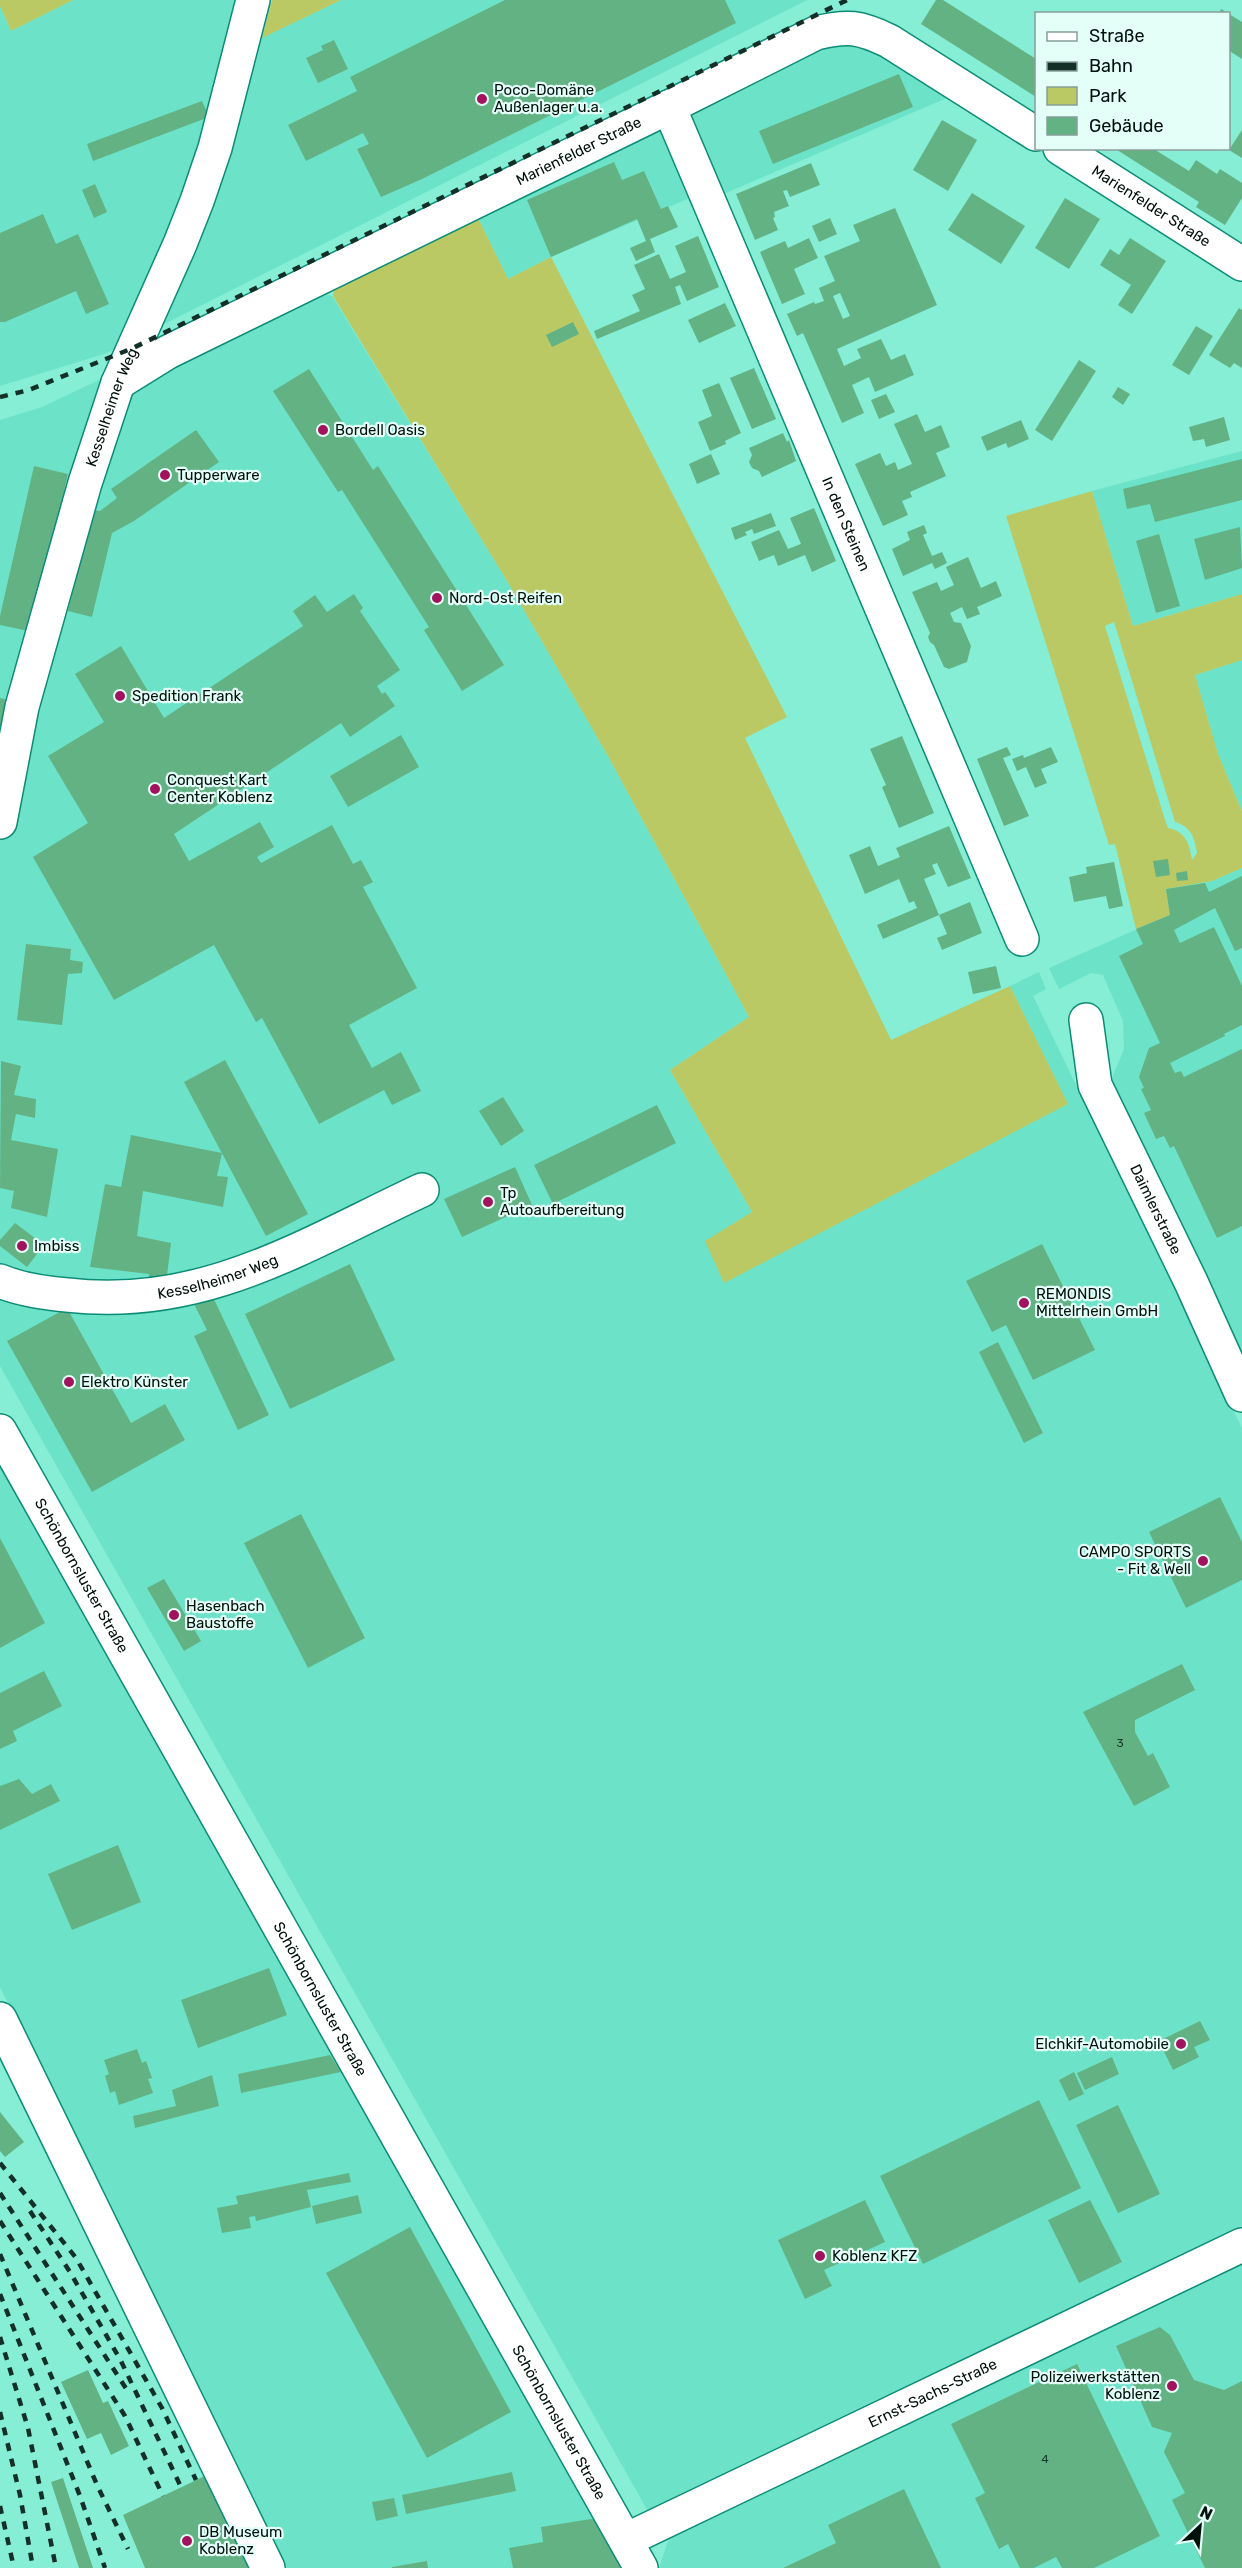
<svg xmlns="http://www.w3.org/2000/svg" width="1242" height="2568" font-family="Rubik,sans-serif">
<rect width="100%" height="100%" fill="#85eed5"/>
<!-- built -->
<g fill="#6ce3c8">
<polygon points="73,0 259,0 262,37 341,0 807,0 107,353 0,386 0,6 11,31"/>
<polygon points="827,39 858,40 956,94 719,196 689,122 691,106"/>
<polygon points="666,124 699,194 551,257 508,279 476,214"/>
<polygon points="320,292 332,296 510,586 609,758 749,1017 670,1070 752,1212 1068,1104 1010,986 1039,972 1046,989 1033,996 1242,1428 1242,2226 834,2420 649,2513 0,1366 0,420 42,407 101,379 125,390"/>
<polygon points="1242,451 1242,594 1133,626 1092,491"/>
<polygon points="1242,660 1242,811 1218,754 1195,675"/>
<polygon points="1242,868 1242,1360 1112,1086 1112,1078 1124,1049 1123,1021 1103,975 1091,973 1059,989 1049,968 1169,915 1166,889 1212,881"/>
<polygon points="0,1457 625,2568 283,2568 0,1987"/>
<polygon points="1242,2261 1242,2568 659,2568 668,2541 676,2532"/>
</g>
<!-- green -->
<g fill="#bac964" fill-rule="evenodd">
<polygon points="0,0 73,0 11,31 0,6"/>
<polygon points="272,0 341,0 262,38"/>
<polygon points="476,214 508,279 551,257 787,717 745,738 891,1040 1010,986 1068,1104 724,1283 705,1241 752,1212 670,1070 749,1017 609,758 510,586 333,296 336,279"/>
<path d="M1092,491L1133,626L1242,594V660L1195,675L1218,754L1242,811V868L1212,881L1166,889L1170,915L1136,929L1115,844L1109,845L1006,516ZM1114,622L1175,822C1191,826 1195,839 1197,853L1192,860C1189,844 1187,832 1168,828L1166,823L1105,626Z"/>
</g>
<!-- building -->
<g fill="#63b284" fill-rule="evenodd">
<polygon points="505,0 725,0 736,23 422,179 381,197 357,149 369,144 363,133 306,161 288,125 357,91 350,77"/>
<polygon points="936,0 943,0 1036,59 1036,97 921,24"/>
<polygon points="1221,9 1242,22 1242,59 1228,50 1228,14 1219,14"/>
<polygon points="334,40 348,69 318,83 306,58 323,50 321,46"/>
<polygon points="899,74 913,107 773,164 759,131"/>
<polygon points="202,101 209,117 93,161 87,144"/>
<polygon points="942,120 977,140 948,191 913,170"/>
<polygon points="1242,130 1242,158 1229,150"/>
<polygon points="1114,148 1152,148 1189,171 1196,160 1217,174 1220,169 1242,183 1242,198 1225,225 1196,207 1199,202"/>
<polygon points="614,162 622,180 644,171 661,209 668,206 678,227 650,239 655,252 636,261 630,248 646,241 637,219 551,257 527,200"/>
<polygon points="811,163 820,185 790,197 787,190 783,191 789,206 774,212 775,217 773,218 778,230 755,240 736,194"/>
<polygon points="95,184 107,212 94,218 82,190"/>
<polygon points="972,193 1025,226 1001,264 948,230"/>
<polygon points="1065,198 1100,219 1069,269 1035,248"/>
<path d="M895,208L937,305L837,349L844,366L861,358L857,349L881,339L891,360L905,354L914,375L875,392L869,377L852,385L864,413L842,423L803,333L797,336L787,314L814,302L815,304L824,301L819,288L835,281L824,256L860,241L853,225ZM840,293L850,316L843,319L833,296Z"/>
<polygon points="43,214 56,244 78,234 109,304 86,314 76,291 5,322 0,322 0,233"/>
<polygon points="830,218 837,234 819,242 812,226"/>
<polygon points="698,236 719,287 687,301 680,285 675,287 681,304 597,339 594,331 640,311 632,295 645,289 634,265 659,254 670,279 686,272 675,246"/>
<polygon points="809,238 818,258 794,269 805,294 782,304 760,252 785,241 788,248"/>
<polygon points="1130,238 1166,261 1132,314 1118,305 1131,285 1100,265 1110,249 1119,255"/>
<polygon points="725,303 736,326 699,343 688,320"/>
<polygon points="1239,308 1242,310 1242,368 1234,363 1230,368 1209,355"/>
<polygon points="573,322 579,334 552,347 546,335"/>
<polygon points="1196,326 1213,336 1189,375 1172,365"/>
<polygon points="1079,360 1096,371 1052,441 1035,430"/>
<polygon points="754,368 776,419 752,429 730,378"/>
<polygon points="309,369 373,470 378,466 504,665 462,691 424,630 429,627 342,490 338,492 273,391"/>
<polygon points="719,383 741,433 725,441 726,444 710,451 698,422 712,416 702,390"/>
<polygon points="1118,387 1130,394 1123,405 1112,397"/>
<polygon points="886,394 895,412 879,419 871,400"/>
<polygon points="917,414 925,432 941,425 950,447 936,453 946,476 910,492 912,497 902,501 908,515 883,526 855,464 880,453 886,466 895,462 898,470 912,464 894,424"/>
<polygon points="1224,417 1230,440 1206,447 1204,439 1193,441 1189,427"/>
<polygon points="1021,420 1029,439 1008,448 1006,443 987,451 981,437"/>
<polygon points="196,430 219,462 134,521 112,533 92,617 68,611 93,510 100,511 117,498 111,489"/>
<polygon points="783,433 787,442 789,440 796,461 762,477 759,471 752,468 749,462 752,455 749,448"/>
<polygon points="711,454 720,474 697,484 689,464"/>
<polygon points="1242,459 1242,500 1155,522 1150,504 1127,509 1123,489"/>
<polygon points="34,466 68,474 33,632 0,625 0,616"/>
<polygon points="814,508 836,561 812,572 805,555 778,566 774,555 759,561 751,542 779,530 788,549 801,544 790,518"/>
<polygon points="771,513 776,526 754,534 752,529 745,532 747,535 735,540 731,528"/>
<polygon points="924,525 927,533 923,535 932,556 942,552 947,563 935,569 932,563 903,576 892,549 910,540 907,532"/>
<polygon points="1240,527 1242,568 1205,580 1194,539"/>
<polygon points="1159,534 1180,606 1156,613 1136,541"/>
<polygon points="968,557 981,588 996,581 1002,596 977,607 980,614 967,619 962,607 950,613 954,622 961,623 971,646 967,662 949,669 944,667 934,645 930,642 928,637 930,633 912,592 937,582 941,591 954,585 946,567"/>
<polygon points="354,594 363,608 360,611 400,670 377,686 382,694 385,692 395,706 350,737 341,723 174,834 189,861 260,822 274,847 257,857 261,863 332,825 353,864 361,860 373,882 363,887 417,988 349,1025 372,1068 401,1052 421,1091 392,1105 384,1090 319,1124 262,1018 256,1022 214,945 114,1000 33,857 88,823 48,756 104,722 75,674 121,646 164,718 303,626 293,611 315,595 327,612"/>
<polygon points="0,698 11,701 0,740"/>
<polygon points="401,735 419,767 348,807 330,776"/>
<polygon points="902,736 934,813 899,828 882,787 886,785 870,749"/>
<polygon points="1007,747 1011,755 1003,758 1029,816 1004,826 977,759"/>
<polygon points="1051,747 1058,762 1041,769 1047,783 1035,788 1026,767 1017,771 1012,759 1023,755 1024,758"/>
<polygon points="949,826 971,878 948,887 937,863 932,865 936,874 924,879 939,915 883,939 877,925 917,908 914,901 909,903 899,879 865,894 849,855 870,846 878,866 900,857 896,848"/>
<polygon points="1168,859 1170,875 1156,877 1153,861"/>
<polygon points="1114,862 1123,906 1109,909 1106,896 1074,902 1069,877 1087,873 1086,867"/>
<polygon points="1187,871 1188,880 1177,881 1176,873"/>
<polygon points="1242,876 1242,948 1235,951 1215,908 1174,930 1180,943 1214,927 1242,986 1242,1025 1224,1034 1225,1036 1170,1063 1175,1073 1181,1071 1184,1077 1242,1049 1242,1226 1217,1238 1174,1146 1170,1148 1164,1136 1156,1139 1144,1113 1151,1110 1141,1089 1144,1088 1139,1077 1149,1048 1160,1043 1119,956 1143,944 1136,929 1170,915 1166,889 1205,883 1209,892"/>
<polygon points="970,902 982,933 942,950 937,938 947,934 939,915"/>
<polygon points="26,944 71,949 70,960 83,962 82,973 68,974 62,1025 17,1020"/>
<polygon points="996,966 1001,988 973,994 968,972"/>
<polygon points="225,1060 308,1214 266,1236 184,1082"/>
<polygon points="1,1061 21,1066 14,1095 36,1099 35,1118 16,1114 11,1140 58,1149 47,1217 11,1208 14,1191 0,1188"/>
<polygon points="503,1097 524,1131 501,1146 479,1111"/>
<polygon points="657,1105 676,1143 553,1204 534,1165"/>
<polygon points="131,1135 222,1153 217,1176 228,1177 223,1207 143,1191 137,1236 171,1243 166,1283 148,1284 149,1274 90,1267 105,1184 121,1187"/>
<polygon points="515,1167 532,1205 462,1237 444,1199"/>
<polygon points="15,1223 44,1245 27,1267 0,1246 0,1240"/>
<polygon points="1042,1244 1095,1350 1033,1380 1006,1325 992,1332 966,1281"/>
<polygon points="350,1264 395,1360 290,1409 245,1314"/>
<polygon points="212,1295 269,1415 238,1430 194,1336 207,1330 194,1304"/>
<polygon points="67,1308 131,1423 165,1404 185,1440 92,1492 7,1341"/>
<polygon points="998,1342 1043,1433 1024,1443 979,1352"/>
<polygon points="1220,1497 1242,1542 1242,1580 1186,1608 1149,1532"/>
<polygon points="301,1514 365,1638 308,1668 244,1543"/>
<polygon points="0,1538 45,1623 0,1648"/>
<polygon points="164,1579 201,1641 184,1651 147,1588"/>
<polygon points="1182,1664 1195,1690 1135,1720 1135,1732 1148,1756 1153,1753 1170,1787 1134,1806 1083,1712"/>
<polygon points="44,1671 62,1706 13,1731 17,1741 0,1749 0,1693"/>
<polygon points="19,1779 32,1794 51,1784 60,1801 0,1830 0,1786"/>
<polygon points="118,1845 141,1902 72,1930 48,1874"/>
<polygon points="269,1968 287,2015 198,2048 181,2000"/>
<polygon points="1200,2021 1210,2040 1194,2047 1199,2057 1173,2070 1159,2041"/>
<polygon points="137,2049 142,2063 146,2061 152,2078 148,2079 153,2093 119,2105 115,2091 110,2093 105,2076 109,2074 104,2060"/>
<polygon points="330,2055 341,2072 241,2093 238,2074"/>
<polygon points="1112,2057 1119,2074 1085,2090 1077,2073"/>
<polygon points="1074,2072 1084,2094 1069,2101 1059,2080"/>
<polygon points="212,2075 219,2106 135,2128 133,2116 176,2106 172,2090"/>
<polygon points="1039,2100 1081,2188 923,2264 880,2176"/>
<polygon points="1118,2105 1160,2194 1118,2213 1076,2125"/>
<polygon points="0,2112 24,2142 5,2157 0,2151"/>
<polygon points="349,2173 351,2182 307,2190 311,2207 256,2221 255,2216 249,2217 251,2228 222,2233 217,2208 238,2204 236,2196"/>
<polygon points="358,2195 362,2213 316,2224 312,2206"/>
<polygon points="865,2200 885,2242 824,2270 832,2286 805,2299 778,2240"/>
<polygon points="1090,2200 1122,2262 1079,2283 1048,2220"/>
<polygon points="410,2227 511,2412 427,2458 326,2273"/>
<polygon points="1160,2327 1170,2335 1194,2380 1224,2390 1242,2381 1242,2568 1205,2568 1172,2500 1185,2493 1164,2452 1172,2433 1152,2427 1116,2346"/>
<polygon points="1077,2364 1160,2536 1094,2568 1062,2568 1056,2557 1034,2568 1020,2568 1008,2544 999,2549 975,2498 985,2493 951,2424"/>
<polygon points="88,2370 103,2403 108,2401 129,2446 111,2455 101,2433 87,2439 61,2382"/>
<polygon points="512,2472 516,2491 406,2514 402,2495"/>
<polygon points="209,2474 252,2568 145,2568 123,2515"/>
<polygon points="63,2478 93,2568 79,2568 51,2482"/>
<polygon points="904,2489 941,2568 783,2568 836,2543 828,2525"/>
<polygon points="394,2498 398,2516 376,2521 372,2502"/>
<polygon points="591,2519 595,2520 622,2568 513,2568 509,2548 543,2542 541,2527"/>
<polygon points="427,2561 428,2568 392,2568 392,2567"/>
</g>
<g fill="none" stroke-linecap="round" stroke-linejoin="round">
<!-- minor casing -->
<g stroke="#0c8c76" stroke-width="36">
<g id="minor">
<path id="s1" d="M669,107L1022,939"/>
<path id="s2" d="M1060,148L1242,264"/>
<path id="s3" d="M118,383L168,352L669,107L816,33C848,25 860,27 889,41L1036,134"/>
<path id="s4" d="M0,822L22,707L85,483L118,383L180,244L197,201L215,148L253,0"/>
<path id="s5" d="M1086,1020L1095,1085L1191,1282L1242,1395"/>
<path id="s6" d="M0,1281C21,1290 44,1293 67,1295C203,1311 304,1245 422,1190"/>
<path id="s7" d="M0,1431L641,2568"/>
<polyline points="0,2019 268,2568"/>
<path id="s8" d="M626,2540L1242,2245"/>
</g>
</g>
<!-- minor -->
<use href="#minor" stroke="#fff" stroke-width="33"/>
<!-- rail -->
<g stroke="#133028" stroke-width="4.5" stroke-dasharray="8 8" stroke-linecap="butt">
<polyline points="0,397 29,390 133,348 847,0"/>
<polyline points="0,2163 76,2258 162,2408 196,2480"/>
<polyline points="0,2193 127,2390"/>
<polyline points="30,2211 70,2272 121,2361 181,2487"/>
<polyline points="0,2221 125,2416 163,2496"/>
<polyline points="0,2254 97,2485 128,2549"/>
<polyline points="0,2294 80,2496 105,2568"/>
<polyline points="0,2337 28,2428 56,2568"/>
<polyline points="0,2412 20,2495 33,2568"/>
<polyline points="0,2506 14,2568"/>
</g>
</g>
<!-- markers -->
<g fill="#a1145d" stroke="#e3fff7" stroke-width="2">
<circle cx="482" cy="99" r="6"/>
<circle cx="323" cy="430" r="6"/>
<circle cx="165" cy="475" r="6"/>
<circle cx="437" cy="598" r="6"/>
<circle cx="120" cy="696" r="6"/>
<circle cx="155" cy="789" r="6"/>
<circle cx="488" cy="1202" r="6"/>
<circle cx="22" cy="1246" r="6"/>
<circle cx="1024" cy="1303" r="6"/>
<circle cx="69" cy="1382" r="6"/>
<circle cx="1203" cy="1561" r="6"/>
<circle cx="174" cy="1615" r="6"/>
<circle cx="1181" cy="2044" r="6"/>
<circle cx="820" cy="2256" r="6"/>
<circle cx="1172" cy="2386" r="6"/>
<circle cx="187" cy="2541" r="6"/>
</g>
<g text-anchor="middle" stroke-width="4.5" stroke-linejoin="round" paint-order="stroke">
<!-- number labels -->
<g font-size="12" fill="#193829">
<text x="1120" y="1747">3</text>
<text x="1045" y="2463">4</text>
</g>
<!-- poi labels -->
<g font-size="15" fill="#00100b" stroke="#e3fff7" text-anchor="start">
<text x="494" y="95">Poco-Domäne<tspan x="494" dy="17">Außenlager u.a.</tspan></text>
<text x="335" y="435">Bordell Oasis</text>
<text x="177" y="480">Tupperware</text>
<text x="449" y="603">Nord-Ost Reifen</text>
<text x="132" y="701">Spedition Frank</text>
<text x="167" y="785">Conquest Kart<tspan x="167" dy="17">Center Koblenz</tspan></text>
<text x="500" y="1198">Tp<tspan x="500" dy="17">Autoaufbereitung</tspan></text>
<text x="34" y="1251">Imbiss</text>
<text x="1036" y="1299">REMONDIS<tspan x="1036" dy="17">Mittelrhein GmbH</tspan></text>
<text x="81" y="1387">Elektro Künster</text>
<text x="1191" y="1557" text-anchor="end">CAMPO SPORTS<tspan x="1191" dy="17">- Fit &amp; Well</tspan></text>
<text x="186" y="1611">Hasenbach<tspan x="186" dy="17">Baustoffe</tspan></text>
<text x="1169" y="2049" text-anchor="end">Elchkif-Automobile</text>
<text x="832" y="2261">Koblenz KFZ</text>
<text x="1160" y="2382" text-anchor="end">Polizeiwerkstätten<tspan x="1160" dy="17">Koblenz</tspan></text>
<text x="199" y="2537">DB Museum<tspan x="199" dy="17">Koblenz</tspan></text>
</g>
<!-- street labels -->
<g font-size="15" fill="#00100b" stroke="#e3fff7">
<text dy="5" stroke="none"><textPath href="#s3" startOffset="516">Marienfelder Straße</textPath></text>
<text dy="5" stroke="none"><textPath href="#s2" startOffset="108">Marienfelder Straße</textPath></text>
<text dy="5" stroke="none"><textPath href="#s4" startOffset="430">Kesselheimer Weg</textPath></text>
<text dy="5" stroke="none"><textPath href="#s1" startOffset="453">In den Steinen</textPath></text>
<text dy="5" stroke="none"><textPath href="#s5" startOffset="204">Daimlerstraße</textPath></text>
<text dy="5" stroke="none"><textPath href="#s6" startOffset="222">Kesselheimer Weg</textPath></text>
<text dy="5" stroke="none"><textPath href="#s7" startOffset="166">Schönbornsluster Straße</textPath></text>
<text dy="5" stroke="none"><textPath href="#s7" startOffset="652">Schönbornsluster Straße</textPath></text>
<text dy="5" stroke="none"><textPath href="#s8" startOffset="340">Ernst-Sachs-Straße</textPath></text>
<text dy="5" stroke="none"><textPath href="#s7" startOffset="1138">Schönbornsluster Straße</textPath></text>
</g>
</g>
<!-- legend -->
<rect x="1035" y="12" width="195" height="138" fill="#e3fff7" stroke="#889f99" stroke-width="1.5"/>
<rect x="1047" y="32" width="30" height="9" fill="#ffffff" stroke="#889f99" stroke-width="1.5"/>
<text x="1089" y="42" font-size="18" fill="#00100b">Straße</text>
<rect x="1047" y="62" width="30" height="9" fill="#133028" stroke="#889f99" stroke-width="1.5"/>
<text x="1089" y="72" font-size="18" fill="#00100b">Bahn</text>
<rect x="1047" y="87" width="30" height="18" fill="#bac964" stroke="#889f99" stroke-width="1.5"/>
<text x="1089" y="102" font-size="18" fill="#00100b">Park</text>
<rect x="1047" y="117" width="30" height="18" fill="#63b284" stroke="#889f99" stroke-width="1.5"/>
<text x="1089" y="132" font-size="18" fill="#00100b">Gebäude</text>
<!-- north arrow -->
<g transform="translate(1200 2526) rotate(26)" stroke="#e3fff7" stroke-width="4.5" paint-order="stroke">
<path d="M0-4.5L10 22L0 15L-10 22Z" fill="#00100b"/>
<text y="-9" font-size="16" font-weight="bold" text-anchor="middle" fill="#00100b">N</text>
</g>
</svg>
